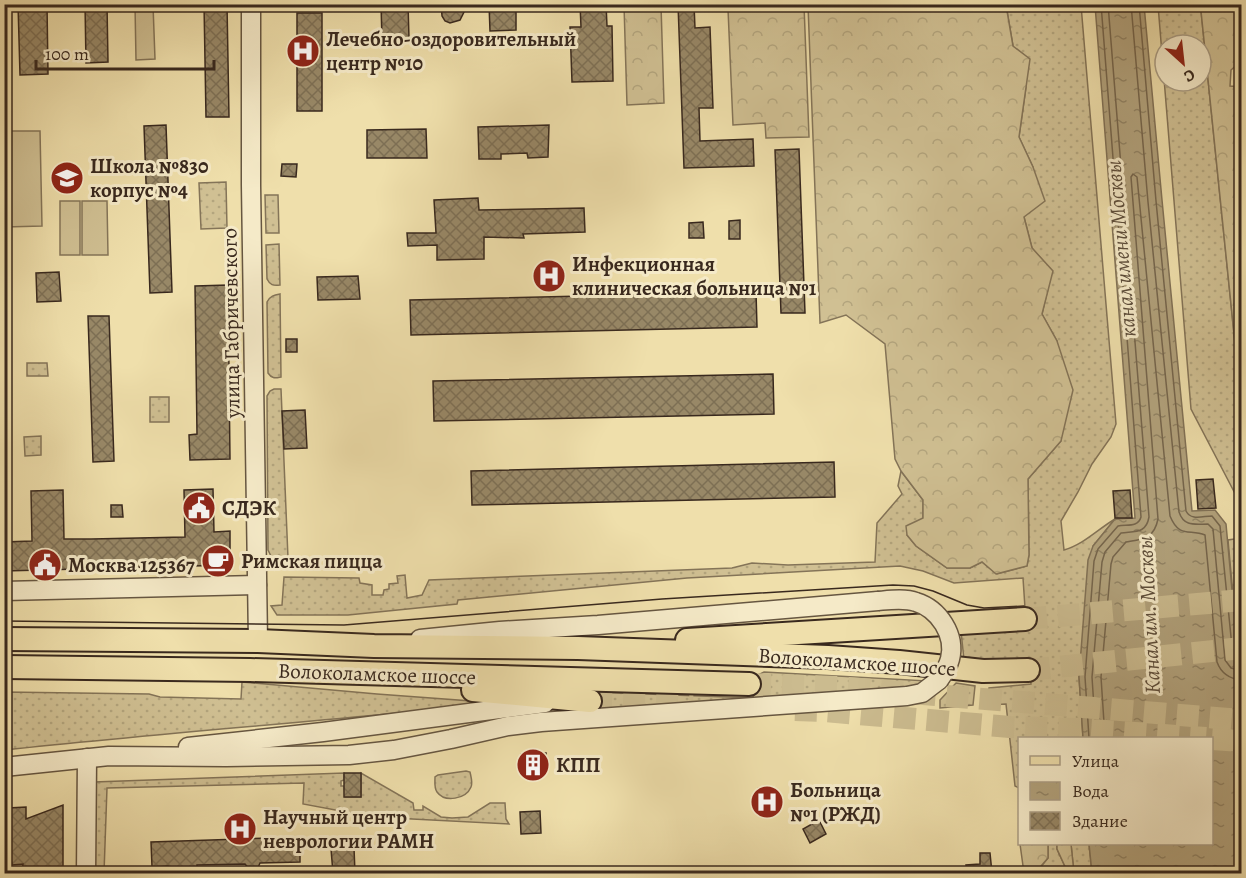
<svg xmlns="http://www.w3.org/2000/svg" width="1246" height="878" font-family="Alegreya,serif">
<defs>
<pattern id="grass-dots" width="8" height="8" patternUnits="userSpaceOnUse" patternTransform="scale(1.5)"><rect width="8" height="8" fill="#d0c093"/><path d="M2 2h.1M6 6h.1" fill="none" stroke="#b3a57e" stroke-width="1.8" stroke-linecap="round"/></pattern>
<pattern id="forest-crowns" width="20" height="18" patternUnits="userSpaceOnUse" patternTransform="scale(1.5)"><rect width="20" height="18" fill="#d0c093"/><path d="M2 6a3 3 0 1 1 6 0M12 15a3 3 0 1 1 6 0" fill="none" stroke="#b3a57e"/></pattern>
<pattern id="water-ripples" width="26" height="14" patternUnits="userSpaceOnUse" patternTransform="scale(1.5)"><rect width="26" height="14" fill="#b1a17b"/><path d="M2 4q2-2 4 0t4 0M15 11q2-2 4 0t4 0" fill="none" stroke="#918364"/></pattern>
<pattern id="building-cross-hatch" width="8" height="8" patternUnits="userSpaceOnUse" patternTransform="scale(1.5)"><rect width="8" height="8" fill="#988867"/><path d="M0 0l8 8M0 8l8-8" fill="none" stroke="#7d6f54"/></pattern>
</defs>
<rect width="100%" height="100%" fill="#efdfab"/>
<filter id="stains"><feTurbulence type="fractalNoise" baseFrequency=".00333" numOctaves="4"/><feColorMatrix values="0 0 0 0 .2 0 0 0 0 .09 0 0 0 0 .02 0 0 0 .5 -.17"/></filter>
<radialGradient id="worn" r=".72"><stop offset=".6" stop-color="#630" stop-opacity="0"/><stop offset="1" stop-color="#630" stop-opacity=".3"/></radialGradient>
<!-- grass -->
<g fill="url(#grass-dots)" stroke="#847458" stroke-width="1.5" fill-rule="evenodd">
<path d="M1006,5H1081L1116,424L1111,437L1092,464L1078,492L1061,521L1064,550C1083,545 1098,529 1115,519L1093,546L1079,677L1083,738H1020L1019,788L1015,786L1006,704L986,705L989,688L1031,684L1029,659L964,660L961,631L1026,623L1023,578L954,583L923,571L900,566L687,578L458,600L457,604L348,615H277L271,606L282,605L284,577L359,578L360,583L372,585V595H383L384,590L389,589V584L398,583L397,576L405,575L407,598L422,595L429,580L732,568L752,563L788,565L875,562L877,523L902,494L898,486L901,471L923,500V518L907,535L916,546L947,568H970L982,562L997,574L1027,566L1029,555L1028,479L1061,441L1057,341L1042,314L1052,271L1032,248L1024,217L1033,167L1019,137L1026,87L1013,46Z"/>
<path d="M1158,5H1200L1201,11L1237,363L1241,375V505L1191,409ZM1165,45H1201V81H1165Z"/>
<polygon points="226,182 227,228 201,229 199,183"/>
<polygon points="265,195 278,195 279,233 266,233"/>
<path d="M279,244L280,285C273,286 270,285 267,279L266,245Z"/>
<path d="M280,294L281,377C275,378 272,379 268,373L267,302C270,296 274,295 280,294Z"/>
<polygon points="27,363 47,363 48,376 27,376"/>
<polygon points="274,389 281,389 288,558 321,558 314,563 282,565 273,560 268,550 267,396 270,391"/>
<rect x="150" y="397" width="19" height="25"/>
<polygon points="41,436 41,455 25,456 24,437"/>
<polygon points="1241,538 1241,661 1239,661 1228,540"/>
<polygon points="764,672 929,681 917,688 593,712 593,692 753,698 754,677"/>
<path d="M242,682L377,694L471,701L470,706C315,722 160,733 5,750V692L149,694L160,697L241,699Z"/>
<polygon points="956,683 975,686 973,705 940,708 940,700"/>
<path d="M466,771L470,772C471,777 473,783 471,787C466,799 445,803 437,792C434,788 435,782 435,777L438,775Z"/>
<polygon points="344,773 344,780 341,781 341,786 344,786 345,797 361,797 361,773 413,803 414,810 423,810 423,806 441,817 452,818 468,817 490,803 505,803 506,819 509,824 373,817 303,804 304,783 107,788 104,873 93,874 94,782"/>
<polygon points="1048,844 1057,844 1057,849 1068,873 1035,874 1048,858"/>
<polygon points="1071,844 1089,844 1092,873 1074,873"/>
</g>
<!-- forest -->
<g fill="url(#forest-crowns)" stroke="#847458" stroke-width="1.5">
<polygon points="624,5 661,5 664,103 627,105"/>
<polygon points="759,5 804,5 809,137 766,138 765,123 733,125 728,9 759,8"/>
<polygon points="808,5 1006,5 1013,46 1030,59 1019,137 1033,167 1045,201 1024,217 1032,248 1053,271 1042,314 1057,341 1073,390 1061,441 1028,479 1029,555 1027,566 996,574 982,562 970,568 947,568 916,546 907,535 906,526 923,518 923,500 901,471 895,459 885,344 846,315 820,323"/>
<polygon points="1200,5 1237,5 1241,42 1241,61 1231,70 1230,86 1242,87 1241,375 1237,363 1201,11"/>
<polygon points="1020,844 1048,844 1048,858 1035,873 1024,873"/>
<polygon points="1057,844 1071,844 1074,873 1068,873 1057,849"/>
</g>
<!-- pitch -->
<g fill="#d0c093" stroke="#847458" stroke-width="1.5">
<polygon points="135,5 153,5 155,59 136,60"/>
<polygon points="5,131 40,131 42,226 5,227"/>
<rect x="60" y="201" width="20" height="54"/>
<polygon points="82,201 107,201 108,255 82,255"/>
</g>
<!-- water -->
<polygon fill="url(#water-ripples)" stroke="#817156" stroke-width="1.5" points="1095,5 1144,5 1162,200 1192,511 1215,510 1226,524 1241,689 1241,873 1092,873 1089,844 1212,844 1212,738 1083,738 1079,677 1088,560 1093,546 1115,519 1135,518"/>
<g fill="none" stroke-linecap="round" stroke-linejoin="round">
<!-- shore -->
<g stroke="#75654c" stroke-width="1.5">
<path d="M1131,4L1148,202L1179,512C1184,527 1195,524 1208,524L1213,529L1225,660L1231,668L1242,671"/>
<path d="M1139,4L1156,201L1186,511C1191,521 1203,516 1212,516L1220,526L1233,657L1236,662L1242,663"/>
<path d="M1089,738L1085,677L1094,561L1098,549L1118,526C1126,524 1138,528 1141,517L1101,4"/>
<path d="M1096,738L1092,677L1102,562L1105,552L1121,533C1135,531 1146,534 1149,517L1108,4"/>
<path d="M1105,738L1101,677L1111,564L1113,557L1126,542C1143,539 1154,539 1158,519L1131,177L1133,174L1137,177L1170,516C1179,538 1189,529 1205,535L1217,662C1221,673 1229,679 1242,680"/>
</g>
</g>
<!-- building -->
<g fill="url(#building-cross-hatch)" stroke="#39291e" stroke-width="1.5">
<polygon points="18,4 47,4 48,74 20,75"/>
<polygon points="85,4 107,4 108,62 86,63"/>
<polygon points="204,4 227,4 229,117 206,117"/>
<polygon points="381,4 408,4 409,38 382,40"/>
<polygon points="441,4 468,4 460,20 450,23 445,21 442,16"/>
<polygon points="489,4 516,4 516,30 490,31"/>
<polygon points="580,4 606,4 607,26 612,26 613,81 572,82 570,27 581,27"/>
<polygon points="678,4 694,4 695,28 710,27 713,108 699,108 700,141 753,139 754,166 684,168"/>
<rect x="297" y="13" width="25" height="98"/>
<polygon points="166,125 172,292 150,293 144,126"/>
<polygon points="549,125 548,157 528,158 527,153 501,154 501,159 479,159 478,127"/>
<polygon points="426,129 427,158 367,158 367,130"/>
<polygon points="799,149 805,313 781,313 775,150"/>
<polygon points="282,164 297,164 296,177 281,176"/>
<polygon points="478,198 479,210 584,208 585,232 523,234 524,238 484,237 484,259 437,260 437,245 408,246 407,233 436,233 434,200"/>
<polygon points="740,220 740,239 729,239 729,221"/>
<polygon points="703,222 704,238 689,238 689,223"/>
<polygon points="59,272 61,301 37,302 36,273"/>
<polygon points="358,276 360,299 318,300 317,277"/>
<polygon points="228,285 230,459 190,460 189,435 197,434 195,286"/>
<polygon points="756,292 757,327 411,335 410,300"/>
<polygon points="88,316 109,316 114,461 93,462"/>
<rect x="286" y="339" width="11" height="13"/>
<polygon points="773,374 774,414 434,421 433,381"/>
<polygon points="305,410 307,448 284,449 282,411"/>
<polygon points="834,462 835,497 472,505 471,471"/>
<polygon points="1213,479 1216,508 1198,509 1196,480"/>
<polygon points="213,489 214,532 230,531 230,565 4,571 4,542 32,541 31,491 63,490 64,539 91,539 185,537 184,490"/>
<polygon points="1130,490 1132,518 1115,518 1113,491"/>
<polygon points="111,505 122,505 123,517 111,517"/>
<polygon points="546,753 546,766 520,767 521,754"/>
<rect x="344" y="773" width="17" height="24"/>
<polygon points="63,805 63,873 22,873 23,864 12,865 11,858 4,860 4,819 8,821 8,808 26,807 26,819"/>
<polygon points="540,811 541,833 521,834 520,812"/>
<polygon points="819,820 826,834 810,843 803,829"/>
<polygon points="300,837 300,862 260,863 257,870 250,870 245,864 197,865 197,873 168,873 168,866 152,867 151,842"/>
<polygon points="354,848 355,873 333,873 331,849"/>
<polygon points="980,853 990,853 992,873 967,873 966,865 980,864"/>
</g>
<g fill="none" stroke-linecap="round" stroke-linejoin="round">
<!-- major-tunnel -->
<g stroke="#cbbb8f" stroke-width="22" stroke-dasharray="22 11" stroke-linecap="butt">
<polyline points="1025,619 1242,600"/>
<polyline points="1028,670 1242,648"/>
<polyline points="749,684 837,687 1242,720"/>
<polyline points="590,701 693,705"/>
<polyline points="795,710 824,711 1010,727 1077,729 1206,738"/>
<polyline points="1212,739 1242,741"/>
</g>
<!-- minor casing -->
<g stroke="#665641" stroke-width="21">
<g id="minor">
<polyline points="251,4 251,185 258,641"/>
<polyline points="4,591 257,585"/>
<polyline points="420,639 500,631 598,625 878,601"/>
<polyline points="188,747 323,732 545,703"/>
<polyline points="4,767 109,756 226,757 349,755 394,750 451,739 508,726 541,722 907,696 922,693 939,680"/>
<polyline points="86,874 87,758"/>
</g>
</g>
<!-- major casing -->
<g stroke="#39291e" stroke-width="26">
<g id="major">
<polyline points="4,639 258,641 374,646 578,648 828,657 899,662 983,671 1028,670"/>
<polyline points="687,640 1025,619"/>
<polyline points="4,667 250,670 749,684"/>
<polyline points="473,690 590,701"/>
</g>
</g>
<!-- minor -->
<use href="#minor" stroke="#f5eac8" stroke-width="18"/>
<!-- major -->
<use href="#major" stroke="#efdfab" stroke-width="22"/>
<!-- tram -->
<polyline stroke="#39291e" stroke-width="1.5" points="4,621 344,625 662,599 893,585 914,586 933,591 967,605 984,608 1024,606"/>
<!-- minor-bridge casing -->
<g stroke="#665641" stroke-width="21" stroke-linecap="butt">
<path id="minor-bridge" d="M878,601C890,600 905,598 916,602C939,609 956,635 950,659C948,667 944,673 939,680"/>
</g>
<!-- minor-bridge -->
<use href="#minor-bridge" stroke="#f5eac8" stroke-width="18"/>
</g>
<!-- icons -->
<defs>
<g id="hospital-disc" transform="scale(1.725)"><circle r="9.5" fill="#8f2418" stroke="#f5eac8"/><path d="M-5-5h3v3.5h4V-5h3V5h-3V1.5h-4V5h-3Z" fill="#fff"/></g>
<g id="school-disc" transform="scale(1.725)"><circle r="9.5" fill="#8f2418" stroke="#f5eac8"/><path d="M0-5L7-2L0 1L-7-2ZM-4 1L0 2.5L4 1V4Q0 6-4 4Z" fill="#fff"/></g>
<g id="civic-disc" transform="scale(1.725)"><circle r="9.5" fill="#8f2418" stroke="#f5eac8"/><path d="M-.6-6.5H3V-4.5H.6V-3L4-1V1h2V6H-6V1h2V-1L-.6-3ZM-1.2 2.5V6h2.4V2.5Z" fill="#fff"/></g>
<g id="cafe-disc" transform="scale(1.725)"><circle r="9.5" fill="#8f2418" stroke="#f5eac8"/><path d="M-5.5-4.5H6V0H3Q3 3.5 0 3.5H-2.5Q-5.5 3.5-5.5 0ZM3-3.2v2h1.7v-2ZM-6 4.5H4V6H-6Z" fill="#fff"/></g>
<g id="building-disc" transform="scale(1.725)"><circle r="9.5" fill="#8f2418" stroke="#f5eac8"/><path d="M-4-6H4V6H1V3H-1V6H-4ZM-2.5-4.3h1.7v1.8h-1.7ZM.8-4.3h1.7v1.8H.8ZM-2.5-1h1.7V.8h-1.7ZM.8-1h1.7V.8H.8Z" fill="#fff"/></g>
</defs>
<g fill-rule="evenodd">
<use href="#hospital-disc" x="303" y="51"/>
<use href="#school-disc" x="67" y="178"/>
<use href="#hospital-disc" x="549" y="276"/>
<use href="#civic-disc" x="199" y="508"/>
<use href="#cafe-disc" x="218" y="561"/>
<use href="#civic-disc" x="45" y="565"/>
<use href="#building-disc" x="533" y="765"/>
<use href="#hospital-disc" x="767" y="802"/>
<use href="#hospital-disc" x="240" y="829"/>
</g>
<g text-anchor="middle" stroke-width="6" stroke-linejoin="round" paint-order="stroke">
<!-- poi labels -->
<g font-size="21" font-weight="bold" fill="#39291e" stroke="#f5eac8" text-anchor="start">
<text x="326" y="46">Лечебно-оздоровительный<tspan x="326" dy="24">центр №10</tspan></text>
<text x="90" y="173">Школа №830<tspan x="90" dy="24">корпус №4</tspan></text>
<text x="572" y="271">Инфекционная<tspan x="572" dy="24">клиническая больница №1</tspan></text>
<text x="222" y="515">СДЭК</text>
<text x="241" y="568">Римская пицца</text>
<text x="68" y="572">Москва 125367</text>
<text x="556" y="772">КПП</text>
<text x="790" y="797">Больница<tspan x="790" dy="24">№1 (РЖД)</tspan></text>
<text x="263" y="824">Научный центр<tspan x="263" dy="24">неврологии РАМН</tspan></text>
</g>
<!-- street labels -->
<g font-size="21" fill="#39291e" stroke="#f5eac8">
<text transform="translate(231 323) rotate(-91)" y="7">улица Габричевского</text>
<text transform="translate(857 662) rotate(4)" y="7">Волоколамское шоссе</text>
<text transform="translate(377 674) rotate(2)" y="7">Волоколамское шоссе</text>
</g>
<!-- water labels -->
<g font-size="22" font-style="italic" fill="#5d4d3a" stroke="#f5eac8">
<text transform="translate(1120 249) rotate(-95)" y="8">канал имени Москвы</text>
<text transform="translate(1148 615) rotate(-93)" y="8">Канал им. Москвы</text>
</g>
</g>
<!-- margin -->
<rect width="1246" height="878" fill="none" stroke="#efdfab" stroke-width="24"/>
<rect x="6" y="6" width="1234" height="866" fill="none" stroke="#39291e" stroke-width="3"/>
<rect x="12" y="12" width="1222" height="854" fill="none" stroke="#39291e" stroke-width="1.5"/>
<!-- legend -->
<rect x="1018" y="737" width="195" height="108" fill="#f5eac8" stroke="#aa9d84" stroke-width="1.5"/>
<rect x="1030" y="756" width="30" height="9" fill="#efdfab" stroke="#aa9d84" stroke-width="1.5"/>
<text x="1072" y="767" font-size="18" fill="#39291e">Улица</text>
<rect x="1030" y="782" width="30" height="18" fill="url(#water-ripples)" stroke="#aa9d84" stroke-width="1.5"/>
<text x="1072" y="797" font-size="18" fill="#39291e">Вода</text>
<rect x="1030" y="812" width="30" height="18" fill="url(#building-cross-hatch)" stroke="#aa9d84" stroke-width="1.5"/>
<text x="1072" y="827" font-size="18" fill="#39291e">Здание</text>
<!-- north arrow -->
<g transform="translate(1183 63) rotate(153)"><circle r="28" fill="#f5eac8" stroke="#aa9d84" stroke-width="1.5"/>
<path d="M0-4.5L10 22L0 15L-10 22Z" fill="#8f2418"/>
<text y="-9" font-size="16" font-weight="bold" text-anchor="middle" fill="#39291e">С</text>
</g>
<!-- scale -->
<path d="M36 60v9h178v-9" fill="none" stroke="#39291e" stroke-width="3"/>
<text x="45" y="60" font-size="18" fill="#39291e" stroke="#f5eac8" stroke-width="4.5" paint-order="stroke">100 m</text>
<rect width="100%" height="100%" filter="url(#stains)"/>
<rect width="100%" height="100%" fill="url(#worn)"/>
</svg>
